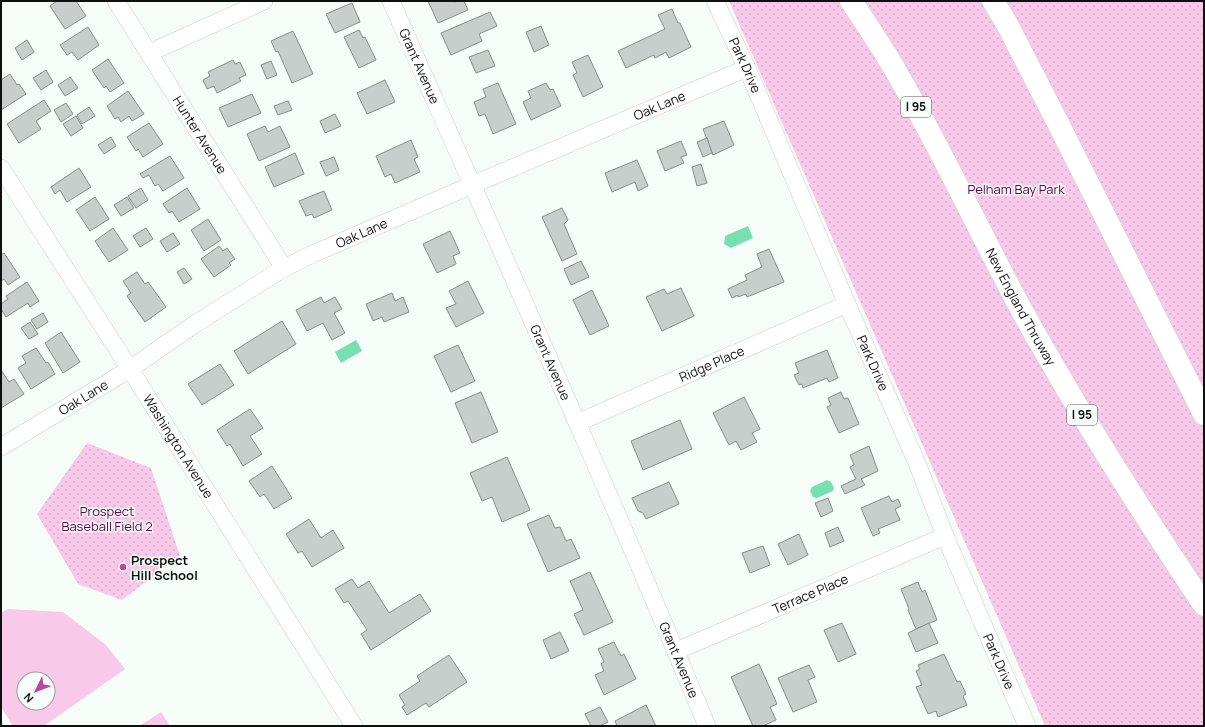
<svg xmlns="http://www.w3.org/2000/svg" width="1205" height="727" font-family="Manrope,sans-serif">
<defs>
<pattern id="park-dots" width="8" height="8" patternUnits="userSpaceOnUse"><rect width="8" height="8" fill="#f9c9ea"/><path d="M2 2h.1M6 6h.1" fill="none" stroke="#d4acc8" stroke-width="1.8" stroke-linecap="round"/></pattern>
</defs>
<rect width="100%" height="100%" fill="#f6fdf9"/>
<!-- green -->
<g fill="#f9c9ea" fill-rule="evenodd">
<path d="M8,609L63,612L106,645L125,669L44,726H13L1,707V613ZM24,679H48V703H24Z"/>
<polygon points="161,712 170,726 139,726"/>
</g>
<!-- park -->
<g fill="url(#park-dots)">
<polygon points="729,1 1204,1 1204,726 1045,726"/>
<polygon points="87,443 151,468 180,556 122,600 78,584 37,514"/>
</g>
<!-- water -->
<g fill="#78deb3">
<polygon points="748,226 753,238 731,248 724,244 725,236"/>
<polygon points="356,340 362,351 341,363 335,352"/>
<polygon points="827,480 831,482 834,488 833,491 817,498 813,497 810,491 812,487"/>
</g>
<!-- building -->
<g fill="#c8cecb" stroke="#878d8a">
<polygon points="57,1 76,1 86,16 65,29 50,6"/>
<polygon points="428,1 454,1 454,2 457,1 464,1 468,10 438,23"/>
<polygon points="352,3 360,22 335,33 326,14"/>
<polygon points="672,9 678,23 680,23 691,47 669,58 666,52 655,58 654,55 626,68 618,51 665,29 658,15"/>
<polygon points="490,12 497,26 479,34 482,41 451,55 441,33"/>
<polygon points="541,26 549,45 534,52 526,32"/>
<polygon points="88,27 99,45 78,60 72,52 67,55 60,45"/>
<polygon points="359,30 363,38 365,37 376,60 359,68 344,37"/>
<polygon points="293,31 313,74 292,83 278,51 276,52 271,41"/>
<polygon points="27,40 34,52 22,60 15,48"/>
<polygon points="488,50 495,66 476,73 469,57"/>
<polygon points="588,55 603,87 583,97 573,75 577,73 572,62"/>
<polygon points="108,59 124,83 110,92 106,86 104,88 92,70"/>
<polygon points="233,60 235,64 240,62 246,75 239,78 241,81 217,93 214,86 207,89 203,80 210,76 208,72"/>
<polygon points="271,61 277,75 267,79 261,65"/>
<polygon points="46,70 53,82 41,90 33,78"/>
<polygon points="10,74 17,85 19,84 26,94 1,110 1,80"/>
<polygon points="70,77 78,88 65,96 58,85"/>
<polygon points="385,80 395,102 367,114 357,93"/>
<polygon points="498,83 516,124 493,134 485,114 479,116 474,102 486,97 483,89"/>
<polygon points="546,83 550,90 553,89 561,106 531,120 523,102 531,98 528,91"/>
<polygon points="128,91 144,114 132,121 129,116 121,122 118,117 115,119 107,106"/>
<polygon points="252,94 261,113 228,127 219,108"/>
<polygon points="44,100 51,111 36,121 41,129 19,143 7,124"/>
<polygon points="288,101 292,110 278,115 274,106"/>
<polygon points="66,103 73,114 61,122 54,110"/>
<polygon points="89,107 95,116 82,124 77,115"/>
<polygon points="335,114 341,126 325,133 320,121"/>
<polygon points="76,116 83,128 71,136 63,124"/>
<polygon points="724,121 734,145 713,155 703,129"/>
<polygon points="149,123 163,144 143,157 138,149 136,151 127,137"/>
<polygon points="265,126 268,132 280,126 290,147 259,161 247,134"/>
<polygon points="111,137 116,146 104,154 98,145"/>
<polygon points="707,138 712,153 703,157 697,142"/>
<polygon points="411,140 418,157 414,159 420,172 395,183 391,174 385,177 376,156"/>
<polygon points="681,141 687,155 681,157 684,163 665,171 657,151"/>
<polygon points="295,153 304,174 274,187 265,167"/>
<polygon points="170,156 184,178 163,191 158,184 155,186 149,175 143,178 140,174"/>
<polygon points="334,157 339,170 326,176 320,162"/>
<polygon points="637,160 648,186 638,191 635,182 612,192 605,173"/>
<polygon points="701,164 707,183 697,186 692,167"/>
<polygon points="79,168 91,187 67,202 60,190 55,194 51,187"/>
<polygon points="141,188 148,200 136,208 128,196"/>
<polygon points="187,188 200,209 179,222 172,211 169,213 163,204"/>
<polygon points="324,191 332,210 314,218 312,214 306,216 299,201"/>
<polygon points="95,197 109,219 90,231 76,210"/>
<polygon points="127,197 134,208 121,216 114,205"/>
<polygon points="562,208 568,220 564,224 577,254 562,261 542,217"/>
<polygon points="208,219 221,240 204,251 191,230"/>
<polygon points="113,228 128,250 109,262 95,241"/>
<polygon points="146,228 153,239 140,247 133,236"/>
<polygon points="450,231 460,253 453,256 456,264 437,273 423,244"/>
<polygon points="173,233 180,244 167,252 160,241"/>
<polygon points="219,246 223,251 227,248 235,259 229,263 231,265 214,277 201,259"/>
<polygon points="769,249 784,282 747,297 746,294 738,297 738,295 732,298 728,289 747,280 745,275 762,267 757,254"/>
<polygon points="4,253 20,277 8,285 4,279 1,281 1,255"/>
<polygon points="581,261 589,277 571,285 564,269"/>
<polygon points="184,268 192,279 184,284 177,272"/>
<polygon points="137,272 145,284 148,282 166,307 145,322 127,296 131,293 123,281"/>
<polygon points="468,281 484,313 456,327 446,308 456,304 449,291"/>
<polygon points="27,282 39,301 30,307 28,303 6,317 1,309 1,304 8,299 6,296"/>
<polygon points="681,288 694,316 662,331 646,297 664,289 667,294"/>
<polygon points="592,290 609,326 590,335 573,300"/>
<polygon points="392,293 395,301 403,297 409,312 384,322 382,317 373,321 366,304"/>
<polygon points="321,297 324,303 335,297 342,309 334,313 345,333 332,340 323,323 307,331 296,310"/>
<polygon points="43,313 48,322 37,329 31,320"/>
<polygon points="282,321 296,344 248,374 234,351"/>
<polygon points="30,322 38,334 29,339 21,328"/>
<polygon points="61,332 80,362 63,373 45,343"/>
<polygon points="458,345 475,381 451,392 434,356"/>
<polygon points="36,348 46,363 48,362 55,374 31,389 18,368 26,363 22,356"/>
<polygon points="827,350 838,378 829,382 827,378 803,388 802,384 799,385 794,375 799,373 795,363"/>
<polygon points="220,364 234,385 202,405 188,384"/>
<polygon points="1,370 9,382 14,379 24,394 1,408"/>
<polygon points="481,392 498,432 472,443 455,403"/>
<polygon points="841,392 844,399 848,398 859,424 839,433 827,407 831,405 828,398"/>
<polygon points="744,397 760,429 752,433 757,442 741,450 736,441 729,445 713,413"/>
<polygon points="250,409 263,428 250,436 262,454 243,466 230,444 227,446 217,430"/>
<polygon points="680,420 692,449 643,470 631,441"/>
<polygon points="869,446 878,471 861,479 865,485 845,494 841,486 856,479 850,467 854,465 850,455"/>
<polygon points="507,457 530,510 502,522 492,497 482,501 470,473"/>
<polygon points="272,466 292,498 274,509 264,494 260,497 249,481"/>
<polygon points="669,482 679,504 646,519 643,513 638,511 632,498"/>
<polygon points="889,496 892,502 898,499 901,506 895,509 900,520 878,529 880,533 873,536 861,508"/>
<polygon points="828,498 833,511 821,517 815,503"/>
<polygon points="549,515 555,528 560,527 566,541 571,539 580,558 548,572 527,524"/>
<polygon points="309,519 321,538 333,530 344,548 312,567 302,551 298,553 286,534"/>
<polygon points="838,527 844,541 830,547 825,533"/>
<polygon points="799,534 808,555 788,565 778,544"/>
<polygon points="763,546 770,565 750,573 742,553"/>
<polygon points="590,572 613,622 584,635 574,614 583,610 570,581"/>
<polygon points="352,579 358,588 369,581 389,613 420,594 431,611 371,650 361,634 367,630 348,601 344,603 335,589"/>
<polygon points="918,582 922,592 925,590 937,620 916,629 908,610 909,609 901,589"/>
<polygon points="842,623 856,654 838,662 824,630"/>
<polygon points="929,623 938,643 916,652 908,633"/>
<polygon points="560,632 569,651 551,659 543,640"/>
<polygon points="614,642 621,656 624,654 636,679 604,695 595,675 604,671 601,664 604,662 598,649"/>
<polygon points="944,654 957,682 960,681 966,694 963,696 967,705 938,717 936,711 928,714 916,687 922,685 916,671 920,669 918,665"/>
<polygon points="449,655 467,682 429,707 426,703 407,715 402,707 405,705 399,695 420,681 417,676"/>
<polygon points="759,664 777,704 770,707 776,720 763,726 753,726 731,677"/>
<polygon points="809,665 815,677 808,680 817,702 793,712 778,678"/>
<polygon points="646,705 656,726 617,726 615,721"/>
<polygon points="600,707 608,722 600,726 591,726 585,714"/>
</g>
<g fill="none" stroke-linecap="round" stroke-linejoin="round">
<!-- street casing -->
<g stroke="#c8cfcb" stroke-width="18">
<g id="street">
<path id="s1" d="M116,1L284,268"/>
<path id="s2" d="M391,1C497,242 606,483 707,726"/>
<path id="s3" d="M715,1L747,68L847,304L917,463L945,536L1027,726"/>
<polyline points="149,53 264,1"/>
<path id="s4" d="M1,168L130,369L354,726"/>
<path id="s5" d="M577,423L847,304"/>
<path id="s6" d="M1,447L130,369L195,324L284,268L315,253L472,185L747,68"/>
<path id="s7" d="M676,651L945,536"/>
</g>
</g>
<!-- highway casing -->
<g stroke="#c8cfcb" stroke-width="23">
<g id="highway">
<path id="s8" d="M851,1C867,25 884,50 898,75C942,151 979,231 1021,309C1077,410 1139,508 1204,605"/>
<polyline points="993,1 1007,24 1060,127 1204,414"/>
</g>
</g>
<!-- street -->
<use href="#street" stroke="#fff" stroke-width="17"/>
<!-- highway -->
<use href="#highway" stroke="#fff" stroke-width="22"/>
</g>
<!-- markers -->
<circle fill="#b946a0" stroke="#f6fdf9" stroke-width="1.5" cx="123" cy="567" r="4"/>
<g text-anchor="middle" stroke-width="3" stroke-linejoin="round" paint-order="stroke">
<!-- shield labels -->
<g fill="#f6fdf9" stroke="#545755" stroke-width="1">
<rect x="901" y="97" width="30" height="20" rx="3"/>
<rect x="1067" y="405" width="30" height="20" rx="3"/>
</g>
<g font-size="12" font-weight="bold" fill="#0e100f">
<text x="916" y="111">I 95</text>
<text x="1082" y="419">I 95</text>
</g>
<!-- street labels -->
<g font-size="13" fill="#0e100f" stroke="#f6fdf9">
<text dy="5" stroke="none"><textPath href="#s3" startOffset="71">Park Drive</textPath></text>
<text dy="5" stroke="none"><textPath href="#s2" startOffset="71">Grant Avenue</textPath></text>
<text dy="5" stroke="none"><textPath href="#s6" startOffset="744">Oak Lane</textPath></text>
<text dy="5" stroke="none"><textPath href="#s1" startOffset="158">Hunter Avenue</textPath></text>
<text dy="5" stroke="none"><textPath href="#s6" startOffset="420">Oak Lane</textPath></text>
<text dy="5" stroke="none"><textPath href="#s8" startOffset="350">New England Thruway</textPath></text>
<text dy="5" stroke="none"><textPath href="#s2" startOffset="395">Grant Avenue</textPath></text>
<text dy="5" stroke="none"><textPath href="#s5" startOffset="147">Ridge Place</textPath></text>
<text dy="5" stroke="none"><textPath href="#s3" startOffset="395">Park Drive</textPath></text>
<text dy="5" stroke="none"><textPath href="#s6" startOffset="96">Oak Lane</textPath></text>
<text dy="5" stroke="none"><textPath href="#s4" startOffset="330">Washington Avenue</textPath></text>
<text dy="5" stroke="none"><textPath href="#s7" startOffset="146">Terrace Place</textPath></text>
<text dy="5" stroke="none"><textPath href="#s2" startOffset="719">Grant Avenue</textPath></text>
<text dy="5" stroke="none"><textPath href="#s3" startOffset="719">Park Drive</textPath></text>
</g>
<!-- park labels -->
<g font-size="13" fill="#5d004d" stroke="#f6fdf9">
<text x="1016" y="194">Pelham Bay Park</text>
<text x="107" y="516">Prospect<tspan x="107" dy="15">Baseball Field 2</tspan></text>
</g>
<!-- poi labels -->
<g font-size="13" font-weight="bold" fill="#0e100f" stroke="#f6fdf9" text-anchor="start">
<text x="131" y="565">Prospect<tspan x="131" dy="15">Hill School</tspan></text>
</g>
</g>
<!-- border -->
<rect width="1205" height="727" fill="none" stroke="#0e100f" stroke-width="4"/>
<!-- north arrow -->
<g transform="translate(36 691) rotate(227)"><circle r="19" fill="#f6fdf9" stroke="#999e9b"/>
<path d="M0-3L7 15L0 10L-7 15Z" fill="#b946a0"/>
<text y="-6" font-size="11" font-weight="bold" text-anchor="middle" fill="#0e100f">N</text>
</g>
</svg>
